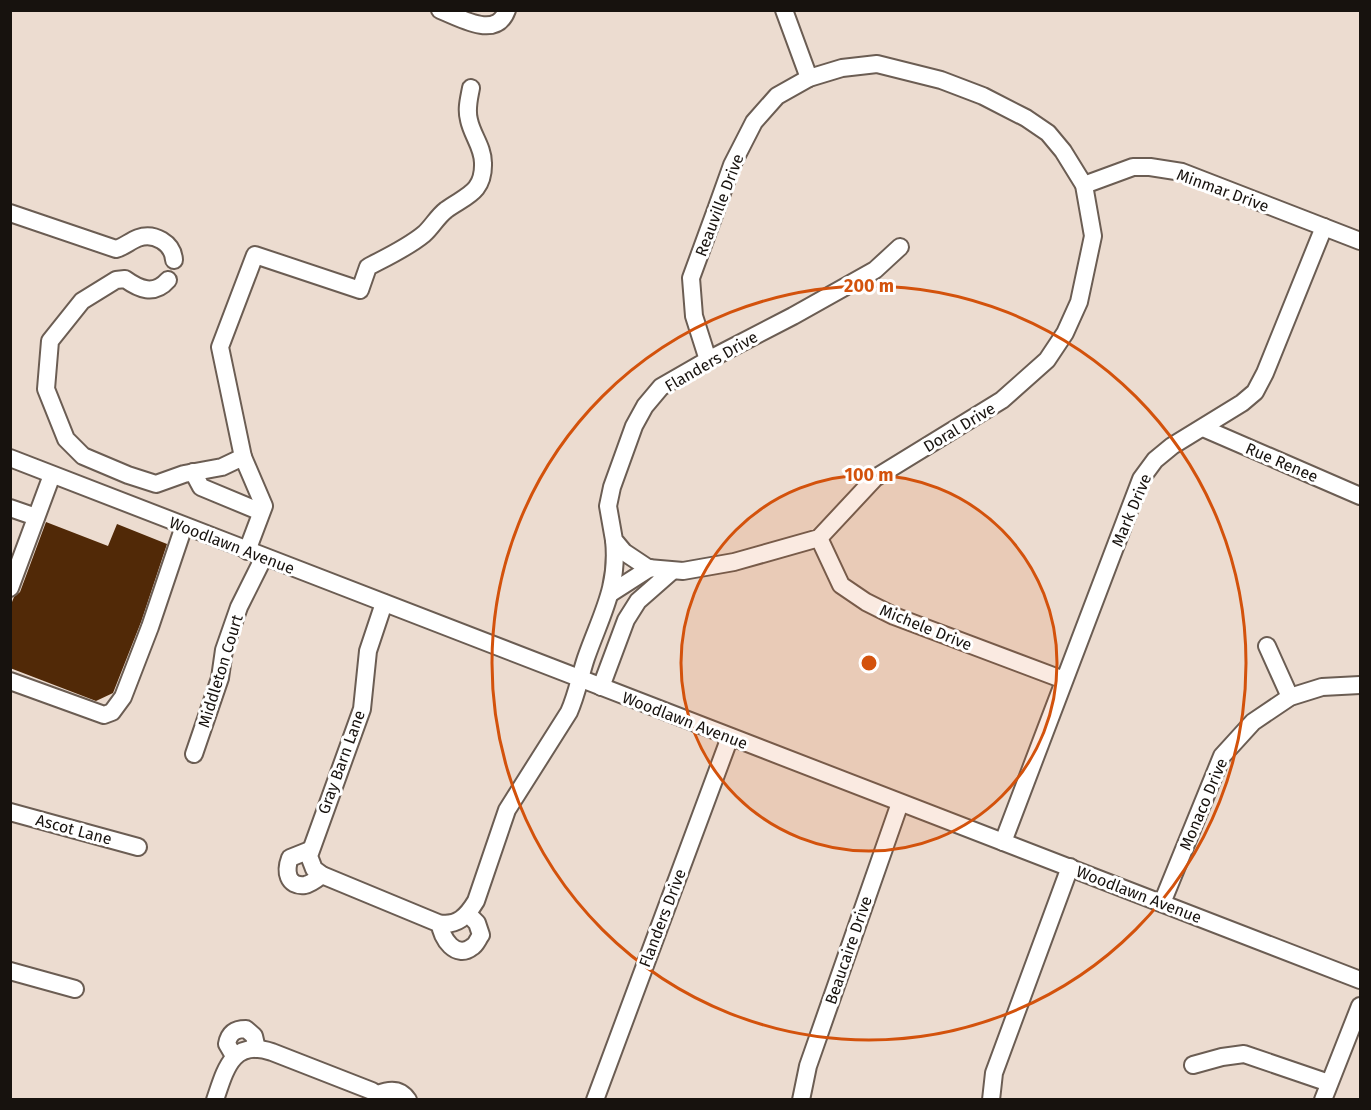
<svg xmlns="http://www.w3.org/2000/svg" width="1371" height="1110" font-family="'Fira Sans',sans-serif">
<rect width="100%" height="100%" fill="#ecdcd0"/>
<!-- building -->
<polygon fill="#512907" points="46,522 108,546 117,524 167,544 141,622 113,693 96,701 10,668 10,607 14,597 20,592"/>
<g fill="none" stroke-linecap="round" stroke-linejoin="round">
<!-- minor casing -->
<g stroke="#6b5d53" stroke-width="20">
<g id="minor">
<path d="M440,10C461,18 496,40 507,10"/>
<polyline points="784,10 809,78"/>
<polyline points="1084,185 1133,167 1150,167 1182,172 1360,241"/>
<path d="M10,213L116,249C124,247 130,241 138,238C154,232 173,243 174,260"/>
<path d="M168,280C154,296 139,289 125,279L116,280L82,301L50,341L46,389L66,439L83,456L128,475L156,484L184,474L222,467L243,457L264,506L247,551"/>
<polyline points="708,360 694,316 691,278 717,207 732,165 754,122 777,96 809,78 842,68 877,64 941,80 983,96 1026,118 1048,133 1063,151 1084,185 1093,236 1079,302 1065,333 1047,360 1002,400 875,478 819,538 734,562 683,571 648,568 624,552 614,540 608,506 612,487 634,426 645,406 661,387 708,360 793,316 875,270 900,247"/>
<polyline points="1203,428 1360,496"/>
<path d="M243,457L220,347L255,255L360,290L368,267C387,257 407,248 424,234C432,227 437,217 446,210C465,196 484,193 483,163C483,147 472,135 469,120C466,109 469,99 471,88"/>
<polyline points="10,458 1360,980"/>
<polyline points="193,472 201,487 261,512"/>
<polyline points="10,508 36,517"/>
<polyline points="819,538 841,585 866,602 894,616 1064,680"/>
<polyline points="10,588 52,475"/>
<polyline points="611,593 650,568"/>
<path d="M384,603L368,651L362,709L309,856L314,869L322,875L438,923C457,927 467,916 476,901L507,810L569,712C577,694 580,676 586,658C601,615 619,587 614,540"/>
<polyline points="1267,646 1290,697"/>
<polyline points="10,681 104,715 112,712 123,697 150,627 184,526"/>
<polyline points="601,687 626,620 638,601 671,572"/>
<polyline points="194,754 220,678 224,650 239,607 264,557"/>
<polyline points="10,812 138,847"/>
<polyline points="1003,842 1141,479 1155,460 1172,446 1242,403 1255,392 1265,373 1324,227"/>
<path d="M310,850L290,858C285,871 287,887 305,885C311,884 317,879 322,875"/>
<polyline points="1162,903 1222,756 1253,722 1290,697 1322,687 1360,685"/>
<path d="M440,924C441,938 456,960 472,947C476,945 478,939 481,935L477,923L468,914"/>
<polyline points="10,971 75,989"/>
<path d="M234,1056L227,1044C229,1033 235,1029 246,1029L254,1036L257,1049"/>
<polyline points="1193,1065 1222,1057 1244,1054 1329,1083"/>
<path d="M378,1094C390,1089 400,1088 408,1100"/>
<path d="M215,1100C225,1071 232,1038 272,1052L372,1091L385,1100"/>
<polyline points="595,1100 730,737"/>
<polyline points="801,1100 808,1066 900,803"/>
<polyline points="991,1100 994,1073 1070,867"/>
<polyline points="1323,1100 1360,1006"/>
</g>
</g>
<!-- minor -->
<use href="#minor" stroke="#fff" stroke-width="16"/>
</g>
<!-- distance rings -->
<circle cx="869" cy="663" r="188" fill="#d3520c" fill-opacity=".12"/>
<g fill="none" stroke="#d3520c" stroke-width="3">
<circle cx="869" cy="663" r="188"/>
<circle cx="869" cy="663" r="377"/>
</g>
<g text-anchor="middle" stroke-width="6" stroke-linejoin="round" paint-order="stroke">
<!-- street labels -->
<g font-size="16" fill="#17120e" stroke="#fff">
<text transform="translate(1223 190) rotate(20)" y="6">Minmar Drive</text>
<text transform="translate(719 205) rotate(-69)" y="6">Reauville Drive</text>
<text transform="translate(711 361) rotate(-30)" y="6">Flanders Drive</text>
<text transform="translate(959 427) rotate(-31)" y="6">Doral Drive</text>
<text transform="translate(1282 462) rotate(23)" y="6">Rue Renee</text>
<text transform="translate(1131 510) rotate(-67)" y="6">Mark Drive</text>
<text transform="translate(232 545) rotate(21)" y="6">Woodlawn Avenue</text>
<text transform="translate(926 627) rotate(22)" y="6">Michele Drive</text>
<text transform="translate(220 671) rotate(-73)" y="6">Middleton Court</text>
<text transform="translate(685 720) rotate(21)" y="6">Woodlawn Avenue</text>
<text transform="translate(341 762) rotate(-70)" y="6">Gray Barn Lane</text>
<text transform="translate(1203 804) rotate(-67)" y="6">Monaco Drive</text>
<text transform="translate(74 829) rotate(15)" y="6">Ascot Lane</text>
<text transform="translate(1139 894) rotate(21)" y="6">Woodlawn Avenue</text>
<text transform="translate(662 918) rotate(-69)" y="6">Flanders Drive</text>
<text transform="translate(848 950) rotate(-71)" y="6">Beaucaire Drive</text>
</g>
</g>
<circle cx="869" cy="663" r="9" fill="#d3520c" stroke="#fff" stroke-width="3"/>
<g font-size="18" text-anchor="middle" font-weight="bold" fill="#d3520c" stroke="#fff" stroke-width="6" stroke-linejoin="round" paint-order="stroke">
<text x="869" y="292">200 m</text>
<text x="869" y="481">100 m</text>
</g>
<!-- border -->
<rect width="1371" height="1110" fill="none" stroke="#17120e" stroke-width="24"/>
</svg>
